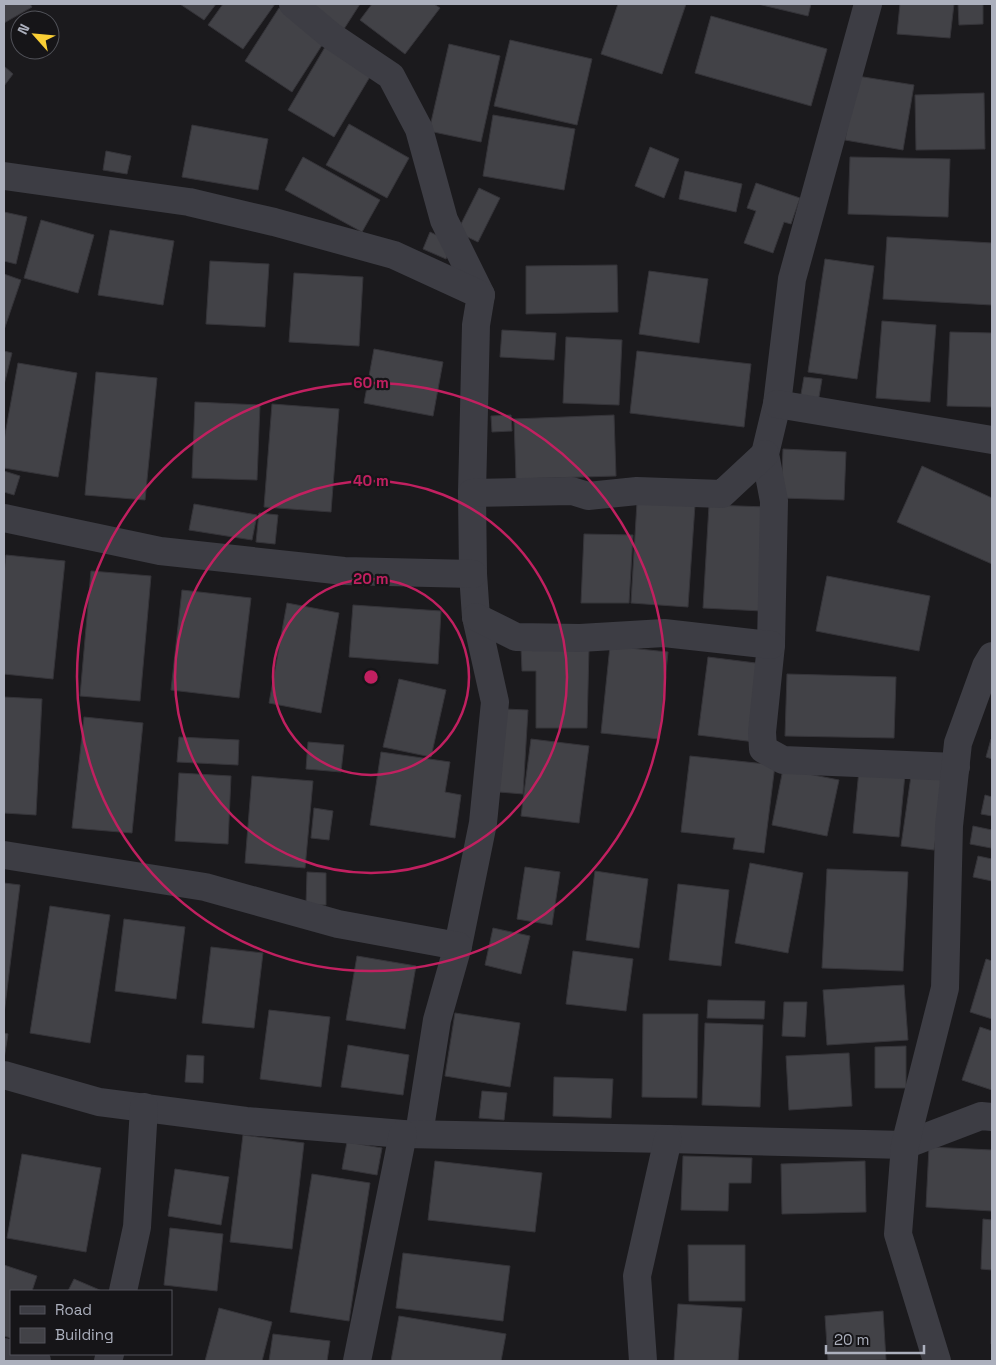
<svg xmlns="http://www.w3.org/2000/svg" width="996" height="1365" font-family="'Space Grotesk',sans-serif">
<rect width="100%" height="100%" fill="#1b1a1d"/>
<!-- building -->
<g fill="#424247" stroke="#353439">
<polygon points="4,4 30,4 32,7 4,23"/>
<polygon points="180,4 216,4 204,20"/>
<polygon points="223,4 275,4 243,49 208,25"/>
<polygon points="307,4 360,4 344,29"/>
<polygon points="372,4 434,4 440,8 405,54 360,20"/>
<polygon points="618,4 686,4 662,74 601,54"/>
<polygon points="758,4 811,4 808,16"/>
<polygon points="900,4 954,4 950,38 897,34"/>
<polygon points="958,4 983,4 983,24 959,25"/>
<polygon points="279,8 326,39 292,92 245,61"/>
<polygon points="711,16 827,49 811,106 695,73"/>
<polygon points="510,40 592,59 577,125 494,106"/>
<polygon points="328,42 374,70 334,137 288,110"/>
<polygon points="449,44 500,56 481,142 429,131"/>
<polygon points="4,66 13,74 4,86"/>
<polygon points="857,76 914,85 903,150 845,140"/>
<polygon points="984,93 985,149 916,150 915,95"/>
<polygon points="493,115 575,129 564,190 483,176"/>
<polygon points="349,124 409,158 387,198 326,165"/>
<polygon points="192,125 268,139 258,190 182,177"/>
<polygon points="650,147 679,159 664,198 635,186"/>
<polygon points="106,151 131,156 127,174 103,170"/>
<polygon points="303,157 380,200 362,232 285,190"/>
<polygon points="850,157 950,159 948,217 848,214"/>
<polygon points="685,171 742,184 736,212 679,199"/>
<polygon points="756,183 800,198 791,224 784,222 773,253 744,243 756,211 747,208"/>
<polygon points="479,188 500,198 478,242 457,232"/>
<polygon points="4,212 27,217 16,264 4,261"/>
<polygon points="41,220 94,235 78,293 24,278"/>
<polygon points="110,230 174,241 163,305 98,295"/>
<polygon points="430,232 453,243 446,259 423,249"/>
<polygon points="887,237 992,243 992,305 883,299"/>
<polygon points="825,259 874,266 857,379 808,372"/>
<polygon points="210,261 269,264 265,327 206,324"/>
<polygon points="617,265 618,312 526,314 526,266"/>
<polygon points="649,271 708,279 699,343 639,334"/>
<polygon points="294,273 363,277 359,346 289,342"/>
<polygon points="4,274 21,280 4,330"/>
<polygon points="882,321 936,325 930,402 876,398"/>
<polygon points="502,330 556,333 554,360 500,357"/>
<polygon points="950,332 992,333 992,407 947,406"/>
<polygon points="566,337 622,340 619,405 563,403"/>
<polygon points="374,349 443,362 433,416 364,403"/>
<polygon points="4,351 12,353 4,385"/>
<polygon points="637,351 751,364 744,427 630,413"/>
<polygon points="18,363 77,373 58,477 4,468 4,440"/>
<polygon points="96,372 157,378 145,500 85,495"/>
<polygon points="804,377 822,379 818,403 800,400"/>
<polygon points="195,402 260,405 257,480 192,478"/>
<polygon points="272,404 339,409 331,512 264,507"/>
<polygon points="511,415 512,431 492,432 491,416"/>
<polygon points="614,415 616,476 516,479 514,419"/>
<polygon points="783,449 846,452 844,500 781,498"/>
<polygon points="922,466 992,498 992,564 897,522"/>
<polygon points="4,471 20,476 14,495 4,492"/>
<polygon points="637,502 695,505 688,607 631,603"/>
<polygon points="194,504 257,515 252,540 189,530"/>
<polygon points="709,505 768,507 762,611 703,608"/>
<polygon points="259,513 278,515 275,544 256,542"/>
<polygon points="584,534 633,535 629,603 581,603"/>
<polygon points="6,555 65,561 53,679 4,674 4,573"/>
<polygon points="91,571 151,576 140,701 80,696"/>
<polygon points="827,576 930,596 919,651 816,631"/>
<polygon points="182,590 251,598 239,698 171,690"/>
<polygon points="287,603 339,613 321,713 269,703"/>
<polygon points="353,605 441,611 438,664 349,657"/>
<polygon points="610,646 668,652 659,739 601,733"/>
<polygon points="521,647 589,648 587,728 536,728 536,671 522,671"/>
<polygon points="708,657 764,664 755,742 698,735"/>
<polygon points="787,674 896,677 894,738 785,736"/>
<polygon points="399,679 446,690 431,757 383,747"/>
<polygon points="4,697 42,699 36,815 4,813"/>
<polygon points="505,709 528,710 523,794 499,792"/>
<polygon points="84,717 143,723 132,833 72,828"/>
<polygon points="179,737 239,740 238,765 177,762"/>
<polygon points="531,739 589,746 579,823 521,816"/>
<polygon points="991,739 992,740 992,759 986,757"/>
<polygon points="308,742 344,745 341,772 306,769"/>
<polygon points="381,752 450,762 445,792 461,795 455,838 370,825"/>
<polygon points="690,756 775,765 764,853 733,849 735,838 681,832"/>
<polygon points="783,769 839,780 827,836 772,825"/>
<polygon points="912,769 945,773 934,850 901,846"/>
<polygon points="859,770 905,774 899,837 853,833"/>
<polygon points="179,773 231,776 228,844 175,841"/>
<polygon points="252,776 313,781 305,868 245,863"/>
<polygon points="985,795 992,797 992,816 981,814"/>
<polygon points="314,808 333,811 329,840 311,838"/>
<polygon points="973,826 992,830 991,848 970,844"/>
<polygon points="978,856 992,859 992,881 973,877"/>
<polygon points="750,863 803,873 788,953 735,943"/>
<polygon points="525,867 560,872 552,925 517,919"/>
<polygon points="827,869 908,872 903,971 822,968"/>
<polygon points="595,871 648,879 639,948 586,940"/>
<polygon points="307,872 326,873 326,905 306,905"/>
<polygon points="4,883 20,885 4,1014"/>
<polygon points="678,884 729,890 721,966 669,960"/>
<polygon points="50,906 110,915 90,1043 30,1033"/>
<polygon points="124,919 185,927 176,999 115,991"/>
<polygon points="493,928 530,936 521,974 485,965"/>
<polygon points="211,947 263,953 254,1028 202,1023"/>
<polygon points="573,951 633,959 626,1011 566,1004"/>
<polygon points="357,956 416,966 405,1029 346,1020"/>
<polygon points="986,959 992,961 992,1019 970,1012"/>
<polygon points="904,985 908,1040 827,1045 823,990"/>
<polygon points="708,1000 765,1001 764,1019 707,1018"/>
<polygon points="784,1002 807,1002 805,1037 782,1036"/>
<polygon points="269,1010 330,1017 321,1087 260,1079"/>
<polygon points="455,1013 520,1023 510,1087 445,1076"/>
<polygon points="643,1014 698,1014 697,1098 642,1097"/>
<polygon points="705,1023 763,1025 760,1107 702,1105"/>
<polygon points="980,1027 992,1031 992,1090 962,1080"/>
<polygon points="4,1033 8,1034 4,1059"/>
<polygon points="348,1045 409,1055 403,1095 341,1087"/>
<polygon points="906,1046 906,1088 875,1088 875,1047"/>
<polygon points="849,1053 852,1106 789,1110 786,1056"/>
<polygon points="187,1055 204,1056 203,1083 185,1082"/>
<polygon points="554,1077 613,1079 611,1118 553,1116"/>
<polygon points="482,1091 507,1093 504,1120 479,1118"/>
<polygon points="243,1135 304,1143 292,1249 230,1242"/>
<polygon points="347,1142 382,1148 377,1175 342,1169"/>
<polygon points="929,1147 992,1150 992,1211 926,1207"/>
<polygon points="22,1154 101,1168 86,1252 7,1238"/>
<polygon points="683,1156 752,1158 751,1183 729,1183 728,1211 681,1210"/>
<polygon points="435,1161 542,1173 535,1232 428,1220"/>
<polygon points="865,1161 866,1212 782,1214 781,1164"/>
<polygon points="175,1169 229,1177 221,1225 168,1216"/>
<polygon points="312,1174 370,1183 349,1321 290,1312"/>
<polygon points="983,1219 992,1220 992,1270 981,1269"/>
<polygon points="170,1228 223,1234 217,1291 164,1285"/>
<polygon points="688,1245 745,1245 745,1301 689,1301"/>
<polygon points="403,1253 510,1266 503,1321 396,1308"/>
<polygon points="4,1265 37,1276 32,1291 11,1291 11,1338 4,1336"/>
<polygon points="74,1279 102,1291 68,1291"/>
<polygon points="992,1284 992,1344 991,1344"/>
<polygon points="678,1304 742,1308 738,1361 674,1361"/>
<polygon points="219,1308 272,1322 262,1361 205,1361"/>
<polygon points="883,1311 886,1360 828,1361 825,1316"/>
<polygon points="399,1316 506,1334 501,1361 391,1361"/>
<polygon points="273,1334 330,1341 327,1361 269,1361"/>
</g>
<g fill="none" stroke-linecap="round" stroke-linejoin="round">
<!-- minor -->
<g stroke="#3d3d44" stroke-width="28">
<polyline points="293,4 330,35 391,76 419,129 444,220 481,295"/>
<polyline points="868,4 792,279 777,404 765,454 774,501 771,645 762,732 763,749 783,760 956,767"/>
<polyline points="4,176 189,202 274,222 394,255 481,295 476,325 472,493 473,574 476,617 495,702 483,823 458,946 437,1020 419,1134"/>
<polyline points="777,404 992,440"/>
<polyline points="472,493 572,491 588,496 637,491 722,494 765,454"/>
<polyline points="4,518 160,551 344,571 473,574"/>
<polyline points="476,617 516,637 580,638 664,633 771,645"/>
<polyline points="4,855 205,887 338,924 458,946"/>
<polyline points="4,1075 99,1102 246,1121 403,1134 668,1139 905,1145 981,1116 992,1117"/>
<polyline points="123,1291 137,1227 144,1107"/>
<polyline points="4,1352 37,1361"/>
<polyline points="108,1361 110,1354"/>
<polyline points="357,1361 403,1134"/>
<polyline points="643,1361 637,1276 668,1139"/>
<polyline points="937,1361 898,1234 905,1145 945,988 949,826 958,743 986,666 992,656"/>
</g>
</g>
<!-- distance rings -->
<g fill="none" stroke="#c12060" stroke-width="2.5">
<circle cx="371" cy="677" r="98"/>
<circle cx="371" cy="677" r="196"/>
<circle cx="371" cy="677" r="294"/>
</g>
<circle cx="371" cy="677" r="8" fill="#c12060" stroke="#161518" stroke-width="2.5"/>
<g font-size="15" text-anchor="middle" font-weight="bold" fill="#c12060" stroke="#161518" stroke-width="4.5" stroke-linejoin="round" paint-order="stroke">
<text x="371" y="388">60 m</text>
<text x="371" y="486">40 m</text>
<text x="371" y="584">20 m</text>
</g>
<!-- border -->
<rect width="996" height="1365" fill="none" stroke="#acb0bd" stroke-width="10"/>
<!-- legend -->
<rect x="10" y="1290" width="162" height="65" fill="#161518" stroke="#52535a"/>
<rect x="20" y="1306" width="25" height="8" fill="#3d3d44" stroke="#52535a"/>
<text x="55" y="1315" font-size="15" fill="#acb0bd">Road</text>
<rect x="20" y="1328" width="25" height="15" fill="#424247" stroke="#52535a"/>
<text x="55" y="1340" font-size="15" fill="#acb0bd">Building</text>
<!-- north arrow -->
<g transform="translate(35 35) rotate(297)"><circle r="24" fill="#161518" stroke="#52535a"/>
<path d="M0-4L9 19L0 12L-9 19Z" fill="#facf35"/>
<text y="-8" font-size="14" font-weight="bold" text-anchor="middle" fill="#acb0bd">N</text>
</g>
<!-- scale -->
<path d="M826 1345v8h98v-8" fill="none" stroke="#acb0bd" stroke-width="2.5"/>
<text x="834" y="1345" font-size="15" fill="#acb0bd" stroke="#161518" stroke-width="4" paint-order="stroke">20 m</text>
</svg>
